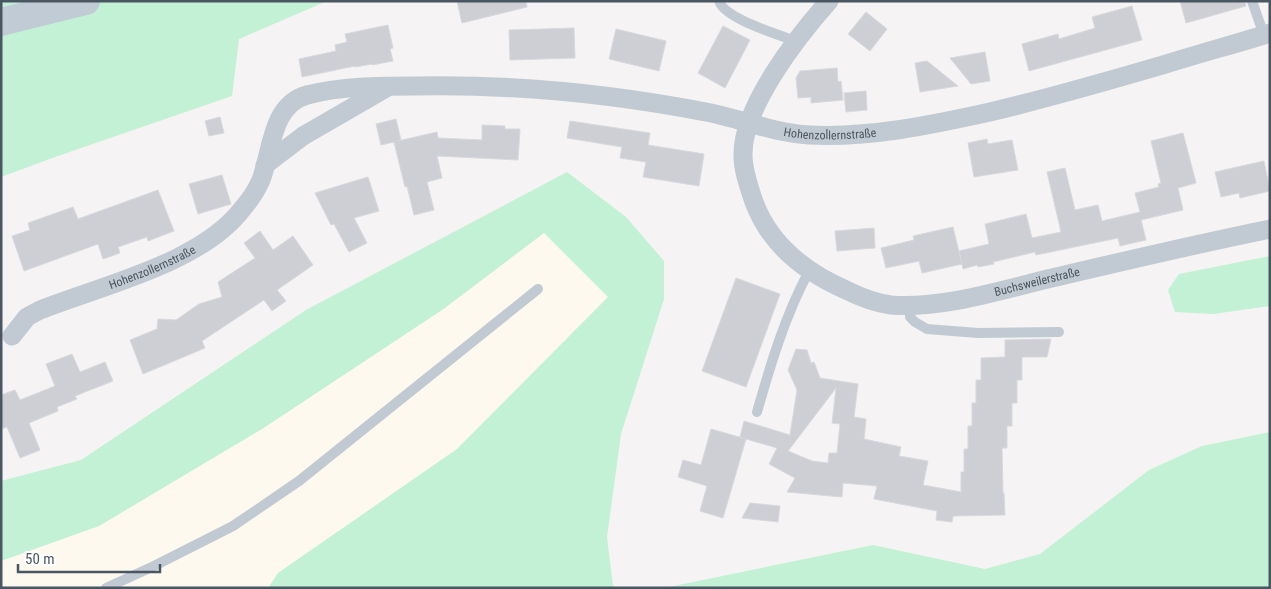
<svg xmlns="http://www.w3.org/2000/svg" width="1271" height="589" font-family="'Roboto Condensed',sans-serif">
<rect width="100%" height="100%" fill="#f5f3f3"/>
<!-- commercial -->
<polygon fill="#fdf9ef" points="544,233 608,297 457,449 278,573 268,588 1,588 1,561 99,526 262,429 442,310"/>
<!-- green -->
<g fill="#c3f1d5">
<polygon points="1,1 327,1 239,39 232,96 55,157 1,177"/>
<polygon points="567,172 626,217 664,261 664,299 621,434 607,537 613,586 617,588 268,588 278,573 457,449 608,297 544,233 442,310 262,429 99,526 1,561 1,481 81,460 306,310"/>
<polygon points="1270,256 1270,306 1213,314 1175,312 1168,290 1179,274"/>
<polygon points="1270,432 1270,588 664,588 873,545 985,569 1040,554 1149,470 1202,446"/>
</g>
<!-- building -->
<g fill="#cdcfd5" stroke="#d7d9de" fill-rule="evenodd">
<polygon points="457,1 526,1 527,7 462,23"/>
<polygon points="1180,1 1245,1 1246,6 1186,23"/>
<polygon points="1132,6 1142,40 1029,71 1022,44 1058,34 1059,39 1095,28 1092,17"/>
<polygon points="866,12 887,29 870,51 848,34"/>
<polygon points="388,25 393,48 390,49 393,61 372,65 372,64 355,67 355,66 302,77 299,59 336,51 335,45 347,42 345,34"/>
<polygon points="723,26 750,40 725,88 698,73"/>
<polygon points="574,28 575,58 510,60 509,30"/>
<polygon points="616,29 666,41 659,71 609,59"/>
<polygon points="985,52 990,81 971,84 950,58"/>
<polygon points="927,61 958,86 920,92 915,63"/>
<polygon points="837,68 838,82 841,81 843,100 811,103 811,97 798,98 796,78 800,71"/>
<polygon points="866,91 867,110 846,112 844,93"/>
<polygon points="220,117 224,133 209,136 205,121"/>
<polygon points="396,119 401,140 398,141 437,132 438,138 482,140 482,125 505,126 505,129 520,129 518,160 437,156 442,178 427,182 434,210 414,215 407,186 405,187 394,142 381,145 376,124"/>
<polygon points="570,121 650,133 648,145 704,154 699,186 643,177 646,162 620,158 622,147 567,138"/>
<polygon points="1183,133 1196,183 1178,188 1183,210 1141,220 1146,240 1120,246 1118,238 1036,255 1035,252 993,262 994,264 978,267 977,265 963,269 959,251 989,244 985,224 1026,214 1032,238 1061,232 1047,172 1065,168 1075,210 1098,205 1102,221 1140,212 1135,193 1159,187 1158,184 1161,183 1151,141"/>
<polygon points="987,139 988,144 1012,140 1018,170 974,177 968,143"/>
<polygon points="1264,161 1270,191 1240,198 1239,193 1221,197 1215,172"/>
<polygon points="222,175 231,204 198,214 189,184"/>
<polygon points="368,177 379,211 354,218 367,243 349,252 334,224 331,225 315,193"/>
<polygon points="158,190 174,231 148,241 147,237 118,247 120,253 103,259 98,244 24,271 12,236 30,230 28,223 73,207 78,219"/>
<polygon points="953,227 962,264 922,273 919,261 886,268 881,248 914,240 913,236"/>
<polygon points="874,228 875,248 837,251 835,231"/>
<polygon points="260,231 273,250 293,236 313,265 277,290 286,301 272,311 264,300 202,341 205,348 143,374 130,340 157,329 158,319 176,320 199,304 222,297 218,282 255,258 244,243"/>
<polygon points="736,278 780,294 746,387 702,371"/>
<path d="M1051,339L1047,357H1022V380H1017V403H1012V426H1007V448H1002L1003,493H1004L1005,515L953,516L952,522L936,520L937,511L874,499L877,486L843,483L842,497L787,492L795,478L769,464L777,448L746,439L723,518L700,511L707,486L678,477L683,460L701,465L711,429L743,438L740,437L744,421L790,435L797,390L788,370L796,349L807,350L811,363L814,362L820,378L858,384L854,417L866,419L864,439L901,447L899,456L928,461L923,485L961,492V472H964V449H968V426H972V403H976V380H981V358L1005,357V340ZM836,388L832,423L840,424L837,453H829L828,463L812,461L788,451Z"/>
<polygon points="72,354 80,372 105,362 113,381 75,396 77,399 57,407 58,411 29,423 40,450 20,458 7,427 1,429 1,395 15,390 20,400 55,386 46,364"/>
<polygon points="750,503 780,506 778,522 742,518"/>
</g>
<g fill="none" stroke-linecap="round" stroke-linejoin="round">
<!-- lane -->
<g stroke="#c1cad2" stroke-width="10">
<path d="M719,1C725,19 778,34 795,41"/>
<polyline points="1252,1 1264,35"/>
<polyline points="910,306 910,317 915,322 927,329 978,333 1059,332"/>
<path d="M757,412C771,363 785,316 809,271"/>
<polyline points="106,588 154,566 233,526 299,481 538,289"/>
</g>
<!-- street -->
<g stroke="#c1cad2" stroke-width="19">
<path id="s1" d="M829,1C798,36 742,107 743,155C743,171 749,187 754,202C770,245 805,272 846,290C860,297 875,303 891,305C943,309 1001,290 1052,278C1124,261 1197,244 1270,229"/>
<polyline points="265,165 303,136 386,88"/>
<path id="s2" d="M12,336L27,317L40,310C103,285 202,263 243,208C250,200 257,189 261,180C272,151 271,105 307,95C342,86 379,86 415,86C514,84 614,94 711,113C744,120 775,133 809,135C870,138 931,125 990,112C1049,98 1108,81 1166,64C1201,53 1235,44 1270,33"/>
</g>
<!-- secondary -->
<polyline stroke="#c1cbd6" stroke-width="28" points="1,22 86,1"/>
</g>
<g text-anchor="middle" stroke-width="4" stroke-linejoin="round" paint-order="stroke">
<!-- street labels -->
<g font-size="12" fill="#4a5661" stroke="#fff">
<text dy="4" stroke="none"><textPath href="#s2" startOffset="932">Hohenzollernstraße</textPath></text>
<text dy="4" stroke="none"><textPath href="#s2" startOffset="159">Hohenzollernstraße</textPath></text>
<text dy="4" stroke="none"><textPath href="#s1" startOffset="555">Buchsweilerstraße</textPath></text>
</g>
</g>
<!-- border -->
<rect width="1271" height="589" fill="none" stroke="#4a5661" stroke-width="5"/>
<!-- scale -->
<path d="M18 564v8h142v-8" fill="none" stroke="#4a5661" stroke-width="2.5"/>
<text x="25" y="564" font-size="15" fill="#4a5661" stroke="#ffffff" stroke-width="4" paint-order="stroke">50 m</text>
</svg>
